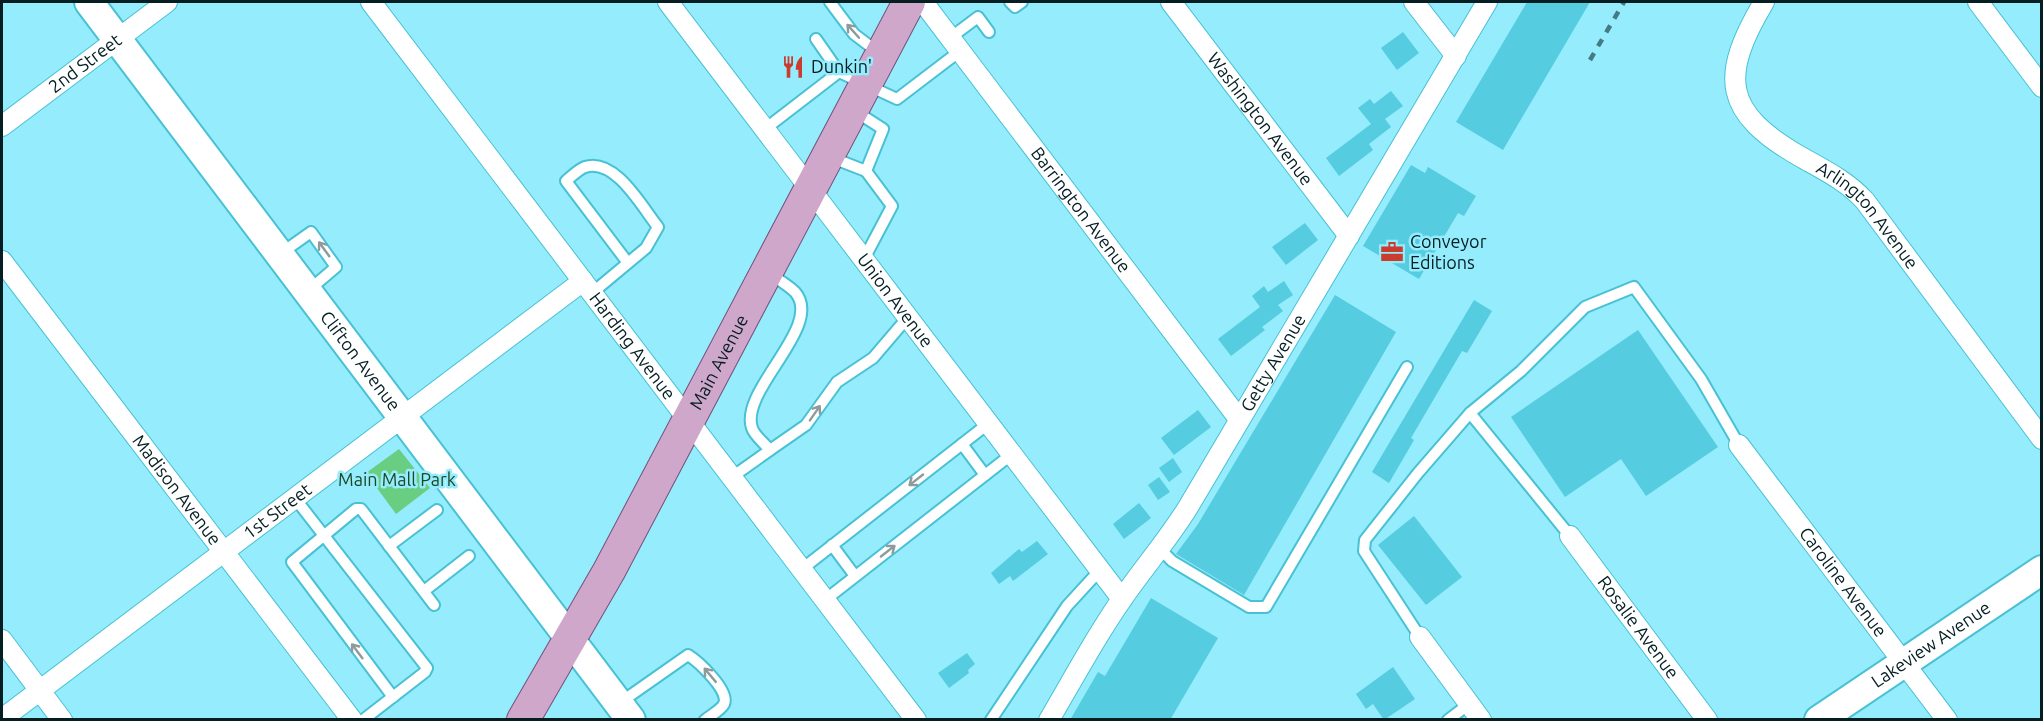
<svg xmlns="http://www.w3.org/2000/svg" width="2043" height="721" font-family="Ubuntu,sans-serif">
<rect width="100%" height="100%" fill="#95ecfc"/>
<!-- green -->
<polygon fill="#69cd82" points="399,449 430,488 396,514 366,473"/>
<!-- building -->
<g fill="#55ccdf">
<polygon points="1527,2 1590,2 1503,150 1456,122"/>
<polygon points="1403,32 1419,53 1397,70 1381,48"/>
<polygon points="1391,91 1403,106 1385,119 1391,127 1369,144 1373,150 1339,176 1326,158 1371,124 1358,108 1370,99 1374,104"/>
<polygon points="1411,165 1425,173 1428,167 1476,196 1464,216 1458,213 1419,279 1363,246"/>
<polygon points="1305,223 1318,240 1286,265 1272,247"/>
<polygon points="1284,281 1293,295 1278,305 1283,311 1262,327 1265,330 1231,356 1218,339 1260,307 1252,296 1264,286 1268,292"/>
<polygon points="1335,295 1396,332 1244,595 1176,554 1198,524"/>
<polygon points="1474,300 1492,311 1467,353 1462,351 1411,438 1414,440 1389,483 1372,472"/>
<polygon points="1638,330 1718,447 1646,496 1621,459 1565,497 1511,417"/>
<polygon points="1198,410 1211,427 1174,455 1161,438"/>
<polygon points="1173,458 1182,472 1169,482 1159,468"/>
<polygon points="1159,477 1170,492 1158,500 1148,485"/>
<polygon points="1139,503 1151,518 1124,539 1113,524"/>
<polygon points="1414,516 1462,577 1426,605 1378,545"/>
<polygon points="1037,541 1048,554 1013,581 1010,576 999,584 991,573 1019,549 1022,552"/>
<polygon points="1151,598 1218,638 1170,720 1070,720 1098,672 1105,676"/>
<polygon points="967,653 975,664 968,670 969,673 949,688 938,673"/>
<polygon points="1393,667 1415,699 1384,720 1373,704 1366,709 1356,694"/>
</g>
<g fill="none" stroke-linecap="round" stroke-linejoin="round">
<!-- service casing -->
<g stroke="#48c1d4" stroke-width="14">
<g id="service">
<polyline points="830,2 854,34 879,53"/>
<polyline points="1010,2 1015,7 1022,2"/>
<polyline points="950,38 978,17 989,32"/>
<polyline points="816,39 839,72"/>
<polyline points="855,111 883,129 866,171 892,206 864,259"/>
<polyline points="765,129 839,72 897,99 960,51"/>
<polyline points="830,157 866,171"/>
<polyline points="280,254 311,232 336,267 309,290"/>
<path d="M592,293L646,248L658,227C642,207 615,157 585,167C579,169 572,176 566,181L628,263"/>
<polyline points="962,444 985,475"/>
<polyline points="770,450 806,425 837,382 873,358 908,317"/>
<path d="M732,477L770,450C764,443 754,435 752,428C739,390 825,326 795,292C788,285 777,279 769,273"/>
<polyline points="294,497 427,668 425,672 363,720"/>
<polyline points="1570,536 1470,413 1521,371 1585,307 1634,287 1701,379 1739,445"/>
<polyline points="832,545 855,576"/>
<polyline points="389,546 437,510"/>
<polyline points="1161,550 1172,561 1249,607 1266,607 1407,367"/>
<polyline points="802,569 989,423"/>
<polyline points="424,591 469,556"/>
<polyline points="825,600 1012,454"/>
<polyline points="1420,637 1364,551 1365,540 1418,473 1470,413"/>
<polyline points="393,697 292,562 356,509 361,509 434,605"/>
<path d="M621,702L688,655C699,662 730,691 724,704C721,710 711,715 705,720"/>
<polyline points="991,720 1067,606 1100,570"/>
<polyline points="1448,720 1469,704"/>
</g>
</g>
<!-- minor casing -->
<g stroke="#48c1d4" stroke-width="22">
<g id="minor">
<path id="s1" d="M371,2L916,720"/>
<path id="s2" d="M668,2L1122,599"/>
<path id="s3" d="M923,2L1239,419"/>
<path id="s4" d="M1171,2L1349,236"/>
<polyline points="1414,2 1456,56"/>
<path id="s5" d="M1764,2C1720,76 1722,112 1801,157C1824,170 1847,181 1865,201L2042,439"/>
<polyline points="1978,2 2042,87"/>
<path id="s6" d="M2,126L167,2"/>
<path id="s7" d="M2,261L352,720"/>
<path id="s8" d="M1739,445L1947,720"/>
<path id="s9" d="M1570,536L1707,720"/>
<polyline points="1420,637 1481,720"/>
<polyline points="2,640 62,720"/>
<path id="s10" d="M2,719L583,281"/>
<path id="s11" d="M1049,720C1076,674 1101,627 1132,585C1151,559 1170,536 1187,509L1487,2"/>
</g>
</g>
<!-- secondary casing -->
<g stroke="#48c1d4" stroke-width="32">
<g id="secondary">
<path id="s12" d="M89,2L631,720"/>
<path id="s13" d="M1819,720L2042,570"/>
</g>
</g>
<!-- primary casing -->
<g stroke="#73517a" stroke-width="34">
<g id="primary">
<path id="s14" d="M523,720L609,571L909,2"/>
</g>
</g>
<!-- service -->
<use href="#service" stroke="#fff" stroke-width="10"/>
<!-- minor -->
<use href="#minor" stroke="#fff" stroke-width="20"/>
<!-- secondary -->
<use href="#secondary" stroke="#fff" stroke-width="28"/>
<!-- primary -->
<use href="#primary" stroke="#cfa7cb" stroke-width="32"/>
<!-- rail -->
<polyline stroke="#457a84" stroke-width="4.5" stroke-dasharray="8 8" stroke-linecap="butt" points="1590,60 1624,2"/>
</g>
<!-- one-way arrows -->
<defs><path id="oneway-shaft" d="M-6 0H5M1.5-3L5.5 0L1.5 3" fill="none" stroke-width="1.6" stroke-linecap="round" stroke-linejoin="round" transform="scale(1.5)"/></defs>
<g stroke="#8e9a9c">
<use href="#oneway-shaft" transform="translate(853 31) rotate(-132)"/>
<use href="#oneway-shaft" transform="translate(324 249) rotate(-126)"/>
<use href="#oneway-shaft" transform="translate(815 413) rotate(-55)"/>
<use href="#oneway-shaft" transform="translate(916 480) rotate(142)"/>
<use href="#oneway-shaft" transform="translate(888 551) rotate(-38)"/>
<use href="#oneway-shaft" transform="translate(357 651) rotate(-127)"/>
<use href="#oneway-shaft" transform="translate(710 675) rotate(-130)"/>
</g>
<!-- icons -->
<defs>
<g id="restaurant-bare" transform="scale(1.8)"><path d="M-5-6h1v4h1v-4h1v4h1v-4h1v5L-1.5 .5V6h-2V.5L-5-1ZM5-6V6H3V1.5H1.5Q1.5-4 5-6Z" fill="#ca3d2e" stroke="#95ecfc" stroke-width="2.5" paint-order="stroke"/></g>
<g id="office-bare" transform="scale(1.8)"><path d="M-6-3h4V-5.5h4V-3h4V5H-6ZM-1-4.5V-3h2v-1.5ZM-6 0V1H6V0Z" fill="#ca3d2e" stroke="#95ecfc" stroke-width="2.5" paint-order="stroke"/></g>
</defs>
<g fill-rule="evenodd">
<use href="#restaurant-bare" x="793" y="67"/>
<use href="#office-bare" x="1392" y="252"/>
</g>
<g text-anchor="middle" stroke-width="5" stroke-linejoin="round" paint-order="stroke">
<!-- street labels -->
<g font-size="18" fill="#041e22" stroke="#95ecfc">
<text dy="6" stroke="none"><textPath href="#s6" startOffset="104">2nd Street</textPath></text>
<text dy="6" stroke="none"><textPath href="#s4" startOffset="147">Washington Avenue</textPath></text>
<text dy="6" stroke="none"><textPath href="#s3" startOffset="261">Barrington Avenue</textPath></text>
<text dy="6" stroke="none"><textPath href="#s5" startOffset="280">Arlington Avenue</textPath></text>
<text dy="6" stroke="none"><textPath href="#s2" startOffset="375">Union Avenue</textPath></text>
<text dy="6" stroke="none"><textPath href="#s1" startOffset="432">Harding Avenue</textPath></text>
<text dy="6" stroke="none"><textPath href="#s12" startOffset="450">Clifton Avenue</textPath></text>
<text dy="6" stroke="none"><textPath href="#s14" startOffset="408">Main Avenue</textPath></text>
<text dy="6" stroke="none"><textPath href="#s11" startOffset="422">Getty Avenue</textPath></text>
<text dy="6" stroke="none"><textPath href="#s7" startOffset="288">Madison Avenue</textPath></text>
<text dy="6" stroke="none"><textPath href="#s10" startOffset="345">1st Street</textPath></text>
<text dy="6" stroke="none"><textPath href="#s8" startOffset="172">Caroline Avenue</textPath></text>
<text dy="6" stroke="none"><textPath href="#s9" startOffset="114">Rosalie Avenue</textPath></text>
<text dy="6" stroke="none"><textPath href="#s13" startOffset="135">Lakeview Avenue</textPath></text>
</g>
<!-- poi labels -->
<g font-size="18" fill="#041e22" stroke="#95ecfc" text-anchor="start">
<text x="811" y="73">Dunkin'</text>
<text x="1410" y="248">Conveyor<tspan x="1410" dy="21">Editions</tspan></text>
</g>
<!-- park labels -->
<g font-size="18" fill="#1d4828" stroke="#95ecfc">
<text x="397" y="486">Main Mall Park</text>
</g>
</g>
<!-- border -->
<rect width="2043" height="721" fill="none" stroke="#041e22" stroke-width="6"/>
</svg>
